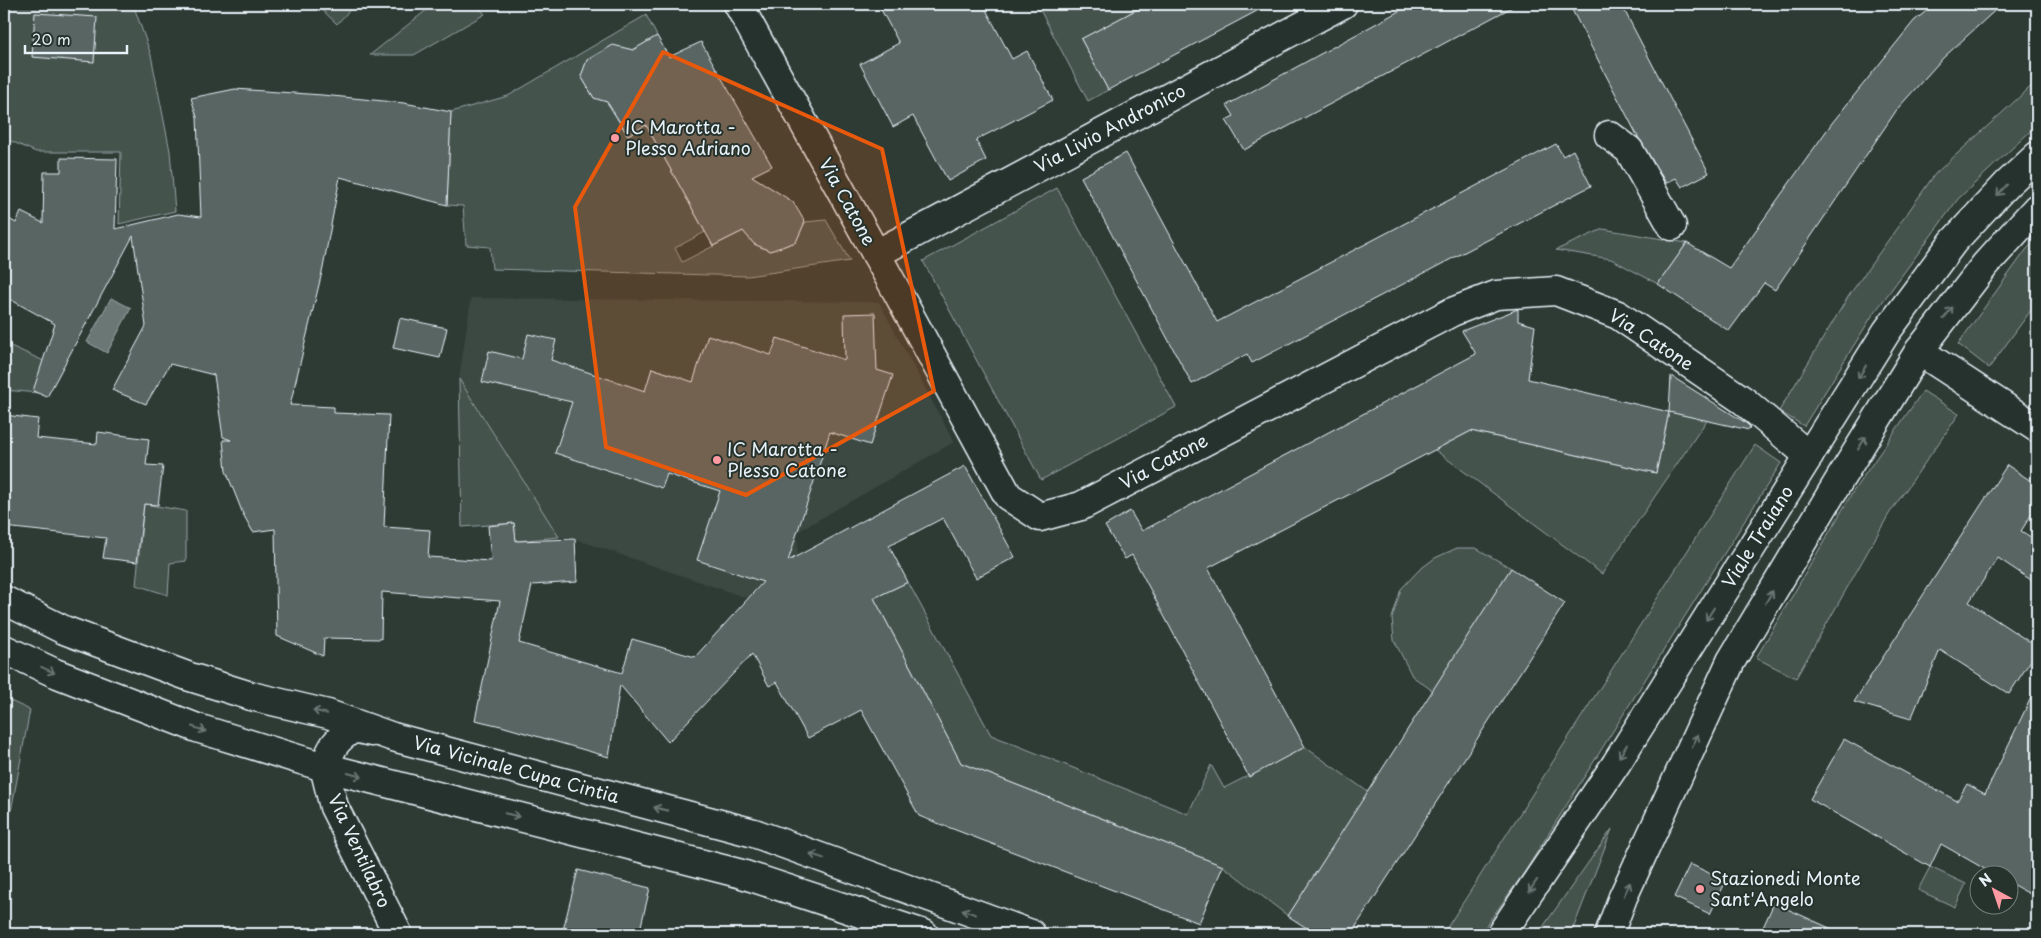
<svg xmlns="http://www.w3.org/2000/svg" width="2041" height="938" font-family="'Playpen Sans',sans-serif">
<rect width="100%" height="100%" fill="#2e3b35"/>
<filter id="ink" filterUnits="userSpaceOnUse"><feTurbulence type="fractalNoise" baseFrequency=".02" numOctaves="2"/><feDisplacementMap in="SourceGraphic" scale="10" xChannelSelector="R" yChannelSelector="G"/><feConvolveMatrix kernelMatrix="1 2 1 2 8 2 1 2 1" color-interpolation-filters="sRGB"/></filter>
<g filter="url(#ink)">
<!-- built -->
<polygon fill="#3b4843" points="471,298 879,302 954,442 797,532 798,560 782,610 575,539 559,537 459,379"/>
<!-- green -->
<g fill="#45524e" stroke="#96a2a3">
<polygon points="11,4 55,4 55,7 90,10 91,4 133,4 151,55 170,151 175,211 119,224 121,152 36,152 4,138 4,17"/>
<polygon points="316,4 355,4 337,24"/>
<polygon points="434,4 475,4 485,14 414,55 370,55"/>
<polygon points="1042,4 1147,4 1081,39 1108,90 1088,101 1038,6"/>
<polygon points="646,15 657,36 633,50 613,46 587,60 581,76 594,98 607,102 627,135 646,125 705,232 675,248 682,262 743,231 754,244 770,251 796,242 805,222 826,220 850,261 748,276 492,269 490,247 466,245 463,206 447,205 451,112 508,96"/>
<polygon points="2037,81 2037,125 1958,199 1872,316 1804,426 1779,411 1848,297 1935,174"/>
<polygon points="1057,188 1176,407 1041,480 923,261"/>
<polygon points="1603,229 1687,243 1658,284 1611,259 1556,250"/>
<polygon points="2037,238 2037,302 1989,368 1958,344 2026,250"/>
<polygon points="4,343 46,362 38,393 4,390"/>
<polygon points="459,379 559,537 516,541 514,523 462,527"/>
<polygon points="1923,391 1959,414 1889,514 1796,678 1756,658 1854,490"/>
<polygon points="1669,412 1707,420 1602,574 1435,450 1471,431 1656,473"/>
<polygon points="1755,445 1781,463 1524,873 1480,934 1443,934"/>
<polygon points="144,504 186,511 186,561 170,563 168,595 136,585"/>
<polygon points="1457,548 1476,548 1511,568 1433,691 1412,676 1394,640 1392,618 1401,589 1419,570 1435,558"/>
<polygon points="908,582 991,735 1188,814 1211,765 1224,788 1305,747 1368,792 1288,916 1223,866 961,763 874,598"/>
<polygon points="4,698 30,710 4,849"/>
<polygon points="1612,829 1571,934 1538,934"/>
<polygon points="1930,867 1966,884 1955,907 1918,890"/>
</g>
<!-- water -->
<polygon fill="#6b7775" stroke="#9da8a9" points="111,298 131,308 107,353 87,342"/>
<!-- building -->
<g fill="#596563" stroke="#e8f1f8">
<polygon points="878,4 983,4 1012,59 1027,51 1053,100 976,140 986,160 948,181 913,116 893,127 860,64 899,43"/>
<polygon points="1147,4 1270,4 1108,90 1081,39"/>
<polygon points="1412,4 1518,4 1244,150 1226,120 1234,116 1227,105"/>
<polygon points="1569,4 1621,4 1709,173 1682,187 1676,178 1666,183 1638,137"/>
<polygon points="1935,4 2002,4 1943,58 1898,108 1775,290 1764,283 1729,331 1658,284 1687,243 1729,268 1832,123 1914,21"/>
<polygon points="35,13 97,17 94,62 32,57"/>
<polygon points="657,36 669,57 701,42 772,166 752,176 793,202 805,222 796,242 770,251 754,244 743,231 713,246 646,125 628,135 607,102 594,98 581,76 587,60 613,45 633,50"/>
<polygon points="235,89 322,95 404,103 451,112 447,205 340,177 323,268 290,405 334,407 334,413 389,415 384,527 430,530 428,557 491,561 488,526 514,523 516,541 575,539 577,582 532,585 519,643 622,673 632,639 695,657 763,582 697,560 720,491 667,474 662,488 555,453 572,402 482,382 489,351 522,359 528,334 556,340 551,360 645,391 652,368 693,382 708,335 771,355 777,338 845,360 844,314 875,313 877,370 893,375 870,445 830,432 788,561 965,466 1015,557 976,578 943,518 889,546 908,582 874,598 961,763 1223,866 1199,923 919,816 861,710 808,738 777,682 769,686 752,654 668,742 620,685 609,757 501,726 475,720 500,601 382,592 381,639 324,638 323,656 277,636 275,529 253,532 243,514 226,471 223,440 231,440 223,437 214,375 170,364 146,404 112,390 146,326 133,236 47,397 33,391 55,324 4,296 4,216 16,223 21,212 43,223 44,172 61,172 61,158 117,159 115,229 178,214 201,217 197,117 191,98"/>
<polygon points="1556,144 1563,156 1573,150 1591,186 1252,363 1247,354 1192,384 1081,177 1126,153 1217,322"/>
<polygon points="1518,309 1518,321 1535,326 1528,379 1669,412 1656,473 1471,431 1208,568 1305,747 1249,777 1132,555 1125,559 1105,526 1130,511 1142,531 1476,354 1462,331"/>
<polygon points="400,318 447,328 440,358 393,348"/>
<polygon points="1671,376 1746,423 1750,427 1749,430 1669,412"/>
<polygon points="4,415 38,419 36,438 97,444 98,432 149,439 146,465 163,466 158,505 144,504 137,562 103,558 106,538 4,527"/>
<polygon points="2007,465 2037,485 2037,506 2021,531 2037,541 2037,584 1998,558 1969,602 2037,647 2037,651 2009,694 1940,650 1911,719 1854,702"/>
<polygon points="1511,568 1565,603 1351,934 1316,934 1288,916"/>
<polygon points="2037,685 2037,898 2008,882 2008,876 1997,876 1941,844 1930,867 1810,799 1844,739 1957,801 1967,784 1985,794"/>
<polygon points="1690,864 1726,881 1710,914 1674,897"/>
<polygon points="578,870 650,888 639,934 562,934"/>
<polygon points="1774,903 1843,934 1760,934"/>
</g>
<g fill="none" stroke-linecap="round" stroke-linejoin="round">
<!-- minor casing -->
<g stroke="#e8f1f8" stroke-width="31">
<g id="minor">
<polyline points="738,4 896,290 1008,496 1040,517 1081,506 1452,312 1496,295 1556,291 1618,315 1744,401 1809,456"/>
<polyline points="1609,135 1629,150 1672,226"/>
<polyline points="876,254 1343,4"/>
<polyline points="1919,351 2037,428"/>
<polyline points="324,767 334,807 398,934"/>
</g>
</g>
<!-- major casing -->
<g stroke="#e8f1f8" stroke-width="31">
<g id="major">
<polyline points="4,600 64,630 190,677 251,696 328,714 393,737 754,833 1031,934"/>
<polyline points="4,649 55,673 197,728 324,767 742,874 924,934"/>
<path d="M324,767C332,747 335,740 354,728L372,732"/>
<polyline points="1501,934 1616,764 1887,331 1953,242 2007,184 2037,156"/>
<polyline points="1609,934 1623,897 1731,661 1840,479 1919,351 1985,265 2037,208"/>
</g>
</g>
<!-- minor -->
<use href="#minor" stroke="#26332d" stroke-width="28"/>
<!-- major -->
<use href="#major" stroke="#26332d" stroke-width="28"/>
</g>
<!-- one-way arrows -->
<defs><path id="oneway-shaft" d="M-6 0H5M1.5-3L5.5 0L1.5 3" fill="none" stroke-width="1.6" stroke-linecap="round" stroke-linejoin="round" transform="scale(1.25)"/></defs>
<g stroke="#6a7674">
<use href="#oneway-shaft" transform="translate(2002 190) rotate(133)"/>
<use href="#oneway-shaft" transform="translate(1948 313) rotate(-52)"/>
<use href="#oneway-shaft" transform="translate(1862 372) rotate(122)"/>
<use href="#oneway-shaft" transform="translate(1862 443) rotate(-58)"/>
<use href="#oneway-shaft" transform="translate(1769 597) rotate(-59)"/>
<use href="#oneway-shaft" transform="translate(1710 614) rotate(122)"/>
<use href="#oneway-shaft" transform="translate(48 670) rotate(25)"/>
<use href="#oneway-shaft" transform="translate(320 712) rotate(-167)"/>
<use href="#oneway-shaft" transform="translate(199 729) rotate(19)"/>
<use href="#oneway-shaft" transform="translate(1695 741) rotate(-66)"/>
<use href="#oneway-shaft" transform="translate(1623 751) rotate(122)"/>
<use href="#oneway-shaft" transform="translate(355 775) rotate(15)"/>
<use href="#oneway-shaft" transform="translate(661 809) rotate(-166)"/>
<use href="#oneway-shaft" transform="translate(512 815) rotate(14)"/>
<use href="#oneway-shaft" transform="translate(817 856) rotate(-160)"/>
<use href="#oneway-shaft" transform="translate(1533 886) rotate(124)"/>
<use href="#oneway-shaft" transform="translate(1627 889) rotate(-65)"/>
<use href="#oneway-shaft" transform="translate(969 912) rotate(-160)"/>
</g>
</g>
<!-- marked area -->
<path fill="#e8590c" fill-opacity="0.2" stroke="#e8590c" stroke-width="4" stroke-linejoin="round" d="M663,52L882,149L934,391L746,495L606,447L575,207Z"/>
<!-- markers -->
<g fill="#ff9aa2" stroke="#26332d" stroke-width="2">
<circle cx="615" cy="138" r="5"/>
<circle cx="717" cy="460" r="5"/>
<circle cx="1700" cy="889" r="5"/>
</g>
<g text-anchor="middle" stroke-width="4" stroke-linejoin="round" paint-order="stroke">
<!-- poi labels -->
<g font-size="18" fill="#e8f1f8" stroke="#26332d" text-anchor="start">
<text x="625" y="134">IC Marotta -<tspan x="625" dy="21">Plesso Adriano</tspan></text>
<text x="727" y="456">IC Marotta -<tspan x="727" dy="21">Plesso Catone</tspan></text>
<text x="1710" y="885">Stazionedi Monte<tspan x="1710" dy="21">Sant'Angelo</tspan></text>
</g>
<!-- street labels -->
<g font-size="18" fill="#e8f1f8" stroke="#26332d">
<text transform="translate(1110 129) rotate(-28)" y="6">Via Livio Andronico</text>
<text transform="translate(847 202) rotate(61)" y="6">Via Catone</text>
<text transform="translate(1651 340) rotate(33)" y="6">Via Catone</text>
<text transform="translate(1164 462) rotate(-28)" y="6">Via Catone</text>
<text transform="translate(1758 537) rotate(-58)" y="6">Viale Traiano</text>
<text transform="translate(516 770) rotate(15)" y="6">Via Vicinale Cupa Cintia</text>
<text transform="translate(359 851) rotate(65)" y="6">Via Ventilabro</text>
</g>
</g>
<!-- margin -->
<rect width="2041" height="938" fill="none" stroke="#26332d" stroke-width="20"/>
<rect x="10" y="10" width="2021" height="918" fill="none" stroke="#e8f1f8" stroke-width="2" filter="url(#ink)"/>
<!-- north arrow -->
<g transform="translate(1994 890) rotate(320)"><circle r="24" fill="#26332d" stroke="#747f7e"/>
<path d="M0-4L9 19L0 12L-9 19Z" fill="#ff9aa2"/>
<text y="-8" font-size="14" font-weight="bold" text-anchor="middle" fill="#e8f1f8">N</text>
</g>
<!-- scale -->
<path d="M25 45v8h102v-8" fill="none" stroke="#e8f1f8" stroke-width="2.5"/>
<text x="32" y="45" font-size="15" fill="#e8f1f8" stroke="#26332d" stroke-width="4" paint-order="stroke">20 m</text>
</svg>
